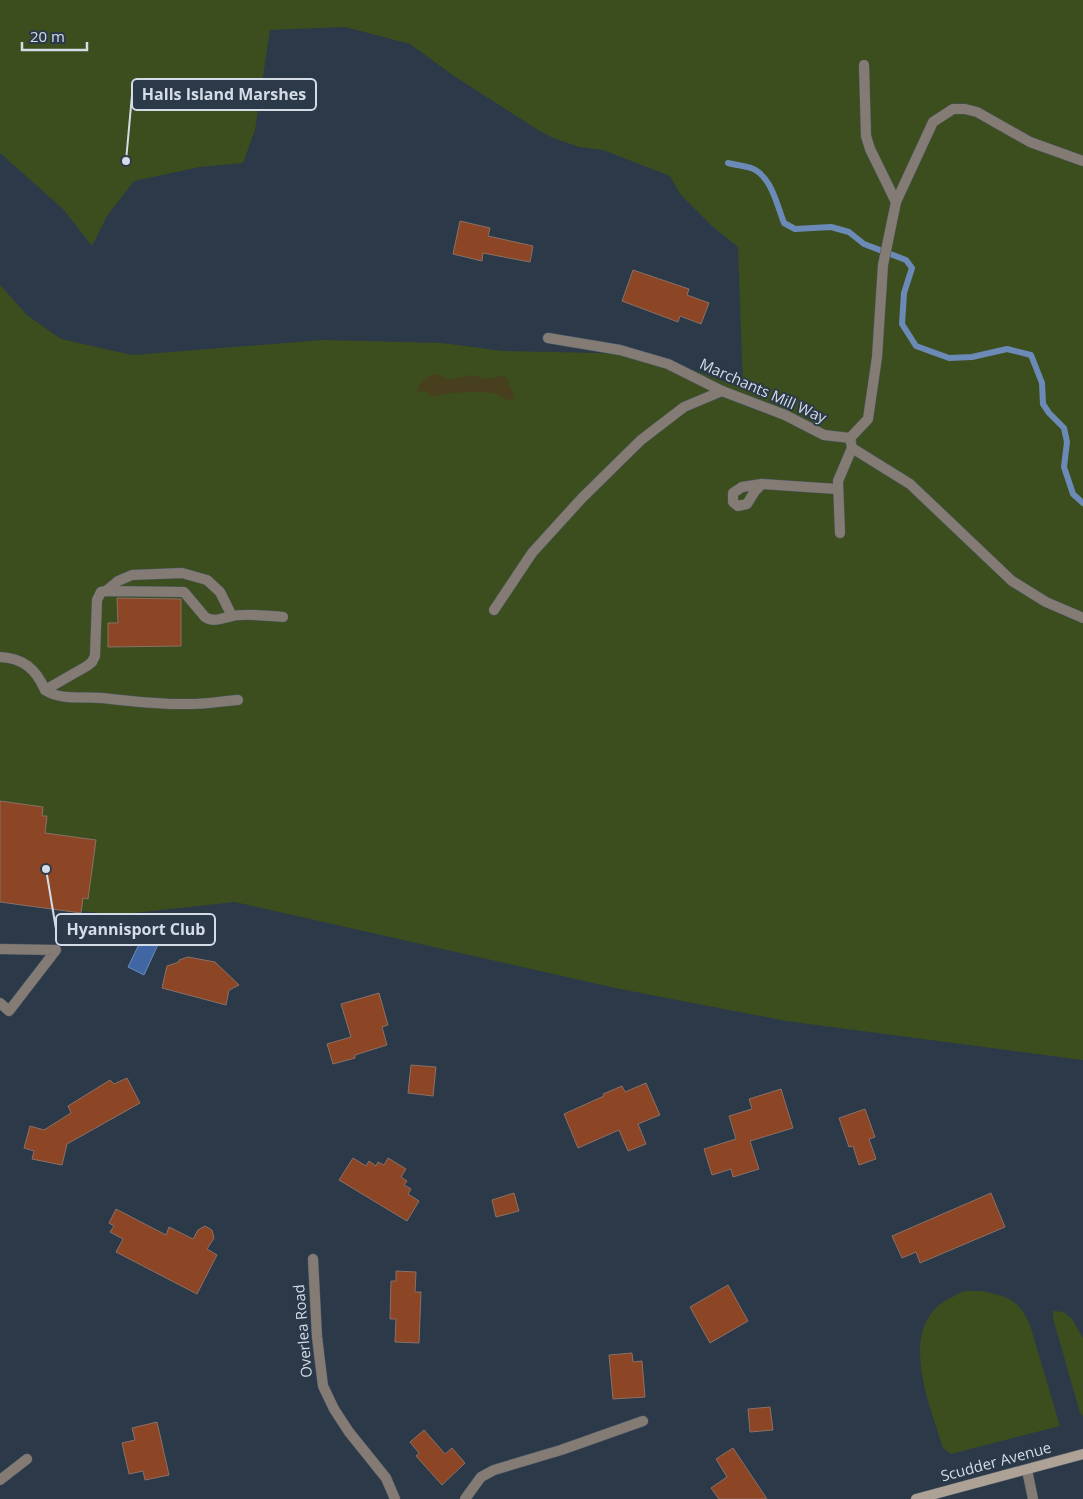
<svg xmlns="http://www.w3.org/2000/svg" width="1083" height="1499" font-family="'Open Sans',sans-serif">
<rect width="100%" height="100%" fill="#2b3949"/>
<!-- green -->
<g fill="#3c4e1d">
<polygon points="0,0 1083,0 1083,1060 786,1021 615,988 235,902 115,915 0,901 0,285 27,315 61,339 132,355 323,340 442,343 503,351 642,354 702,373 743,389 738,247 712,226 680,194 670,176 603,150 579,147 553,138 538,130 454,76 410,44 345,27 270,30 255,130 243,163 200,167 134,181 107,216 92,246 63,209 0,153"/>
<path d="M982,1291C1008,1297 1019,1299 1030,1325L1060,1426L951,1454L943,1448C930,1405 896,1328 948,1299C953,1297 958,1293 962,1292C968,1290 975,1291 982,1291Z"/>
<polygon points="1053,1311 1064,1312 1072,1319 1083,1338 1083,1416 1080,1413 1053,1318"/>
</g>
<!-- sand -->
<path fill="#483f1f" d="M437,374L451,380L470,375L487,379L503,376L507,378C509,385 514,392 514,398L511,400C504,400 500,394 493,393C478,391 446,392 433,397L425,391L417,392C420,381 426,376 437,374Z"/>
<!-- water -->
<polygon fill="#4067a3" stroke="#6c8ab7" points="146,930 161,938 144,975 128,967"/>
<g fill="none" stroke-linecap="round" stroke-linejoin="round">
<!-- stream -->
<path stroke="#6c8ab7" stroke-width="6" d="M728,163C736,165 744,166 751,168C771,175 777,205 784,223L795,229L831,227L849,232L864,244L906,260L912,268L904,293L902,324L916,346L949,358L972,357L1007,349L1031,355L1042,383L1043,404L1049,413L1064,428L1067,442L1064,467L1073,494L1083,503"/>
</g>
<!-- building -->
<g fill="#8c4525" stroke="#8a7167">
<polygon points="460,221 490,228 488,236 533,246 530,262 483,253 482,261 453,254"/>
<polygon points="633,270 689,289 687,295 709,303 701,324 680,316 678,322 622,301"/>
<polygon points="117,598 181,599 181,646 108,647 108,623 118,623"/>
<polygon points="0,801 43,807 42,816 47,816 45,833 96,840 88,899 83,898 81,913 0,902"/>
<polygon points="188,957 215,962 239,985 229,990 226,1005 162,988 167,966 179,962 179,960"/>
<polygon points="379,993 388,1025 382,1027 387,1045 355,1055 355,1058 333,1064 327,1044 351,1037 341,1004"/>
<polygon points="411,1065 436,1067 433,1096 408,1093"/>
<polygon points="127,1078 140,1103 67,1144 62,1165 32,1159 34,1151 24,1148 30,1126 44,1130 71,1113 68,1106 110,1080 114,1084"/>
<polygon points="646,1083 660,1115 638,1124 646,1144 628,1151 619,1130 578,1148 564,1114 604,1096 603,1094 622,1086 625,1092"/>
<polygon points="781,1089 793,1128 750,1141 759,1169 733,1177 731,1169 712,1175 704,1149 736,1139 729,1116 752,1109 749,1099"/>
<polygon points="865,1109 875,1137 869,1139 876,1159 859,1165 853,1146 849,1147 839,1118"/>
<polygon points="353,1158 366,1166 369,1161 376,1166 378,1162 384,1165 388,1158 406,1169 401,1177 407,1181 404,1185 411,1189 408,1194 419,1201 407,1221 339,1180"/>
<polygon points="514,1193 519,1211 496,1217 492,1200"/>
<polygon points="991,1193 1005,1227 920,1263 916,1252 902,1258 892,1236"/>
<polygon points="116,1209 166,1235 169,1227 193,1239 198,1230 205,1226 212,1230 214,1238 207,1249 217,1255 197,1294 116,1252 123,1239 110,1232 114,1226 109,1223"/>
<polygon points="396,1271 416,1272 415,1292 421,1292 419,1343 395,1342 396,1319 390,1319 391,1281 396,1281"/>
<polygon points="728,1285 748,1321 710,1343 690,1307"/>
<polygon points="632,1353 633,1362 642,1361 645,1397 613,1399 609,1355"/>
<polygon points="770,1407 773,1430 750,1432 748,1409"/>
<polygon points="157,1422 169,1475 145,1480 143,1471 129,1474 122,1443 135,1440 132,1428"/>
<polygon points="424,1430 445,1454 452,1448 465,1463 442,1485 416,1456 419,1453 410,1442"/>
<polygon points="733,1448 767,1499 719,1499 711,1488 727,1477 716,1459"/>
</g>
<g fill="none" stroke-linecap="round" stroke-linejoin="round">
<!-- lane casing -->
<g stroke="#495765" stroke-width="11">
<g id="lane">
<polyline points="864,65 866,136 870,149 896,202"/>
<polyline points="850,438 868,419 877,357 883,265 896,202 933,122 953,109 965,109 977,112 1030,142 1083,161"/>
<polygon points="762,484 755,491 747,504 738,506 733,502 733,493 742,487"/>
<polyline points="762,484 837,489"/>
<polyline points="840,533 838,481 852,448"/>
<polyline points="106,591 118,581 132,575 182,573 207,580 220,592 232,616"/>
<polyline points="494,610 532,553 582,498 641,440 684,407 722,391"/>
<path d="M0,657C23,658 36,669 45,690L87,666L92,662L95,656L97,600L101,592L106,591L184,592L205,617C214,623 222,618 232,616C248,613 267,616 283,617"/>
<path d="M45,690C61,701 84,696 102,698C132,701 161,705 191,704C207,704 222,701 238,700"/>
<polyline points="0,949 56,950 9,1011 0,1003"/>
<polyline points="465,1499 481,1477 494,1470 561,1450 643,1421"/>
</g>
</g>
<!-- street casing -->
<g stroke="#495765" stroke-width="11">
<g id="street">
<polyline points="548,338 620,350 668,364 722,391 785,415 824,435 850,438 852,448 910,484 1012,581 1046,602 1083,618"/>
<polyline points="313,1259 317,1337 323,1386 334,1409 349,1432 386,1478 395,1499"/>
<polyline points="1027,1470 1033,1499"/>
<polyline points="0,1480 27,1459"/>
</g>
</g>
<!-- secondary casing -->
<g stroke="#495765" stroke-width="11">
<polyline id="secondary" points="916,1499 1083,1454"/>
</g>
<!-- lane -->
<use href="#lane" stroke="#847b74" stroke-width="10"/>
<!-- street -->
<use href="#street" stroke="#847b74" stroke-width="10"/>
<!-- secondary -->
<use href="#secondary" stroke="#aea195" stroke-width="10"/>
</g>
<g text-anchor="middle" stroke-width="4" stroke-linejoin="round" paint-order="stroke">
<!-- street labels -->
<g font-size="15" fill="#d4dde7" stroke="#2b3949">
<text transform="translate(763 391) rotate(24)" y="5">Marchants Mill Way</text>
<text transform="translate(303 1331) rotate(-95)" y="5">Overlea Road</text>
<text transform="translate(996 1462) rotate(-15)" y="5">Scudder Avenue</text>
</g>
</g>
<!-- callouts -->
<path fill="none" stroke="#d4dde7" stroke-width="2" d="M126 161L132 95M46 869L56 929"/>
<g fill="#d4dde7" stroke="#2b3949" stroke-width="2">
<circle cx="126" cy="161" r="5"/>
<circle cx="46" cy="869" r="5"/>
</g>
<g fill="#2b3949" stroke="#d4dde7" stroke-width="2">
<rect x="132" y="79" width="184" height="31" rx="5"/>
<rect x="56" y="914" width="159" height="31" rx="5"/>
</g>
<g font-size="16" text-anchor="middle" font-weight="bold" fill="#d4dde7">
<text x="224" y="100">Halls Island Marshes</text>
<text x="136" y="935">Hyannisport Club</text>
</g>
<!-- scale -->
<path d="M22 42v8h65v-8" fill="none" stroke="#d4dde7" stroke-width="2.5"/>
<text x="30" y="42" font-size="15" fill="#d4dde7" stroke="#2b3949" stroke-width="4" paint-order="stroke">20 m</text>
</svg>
